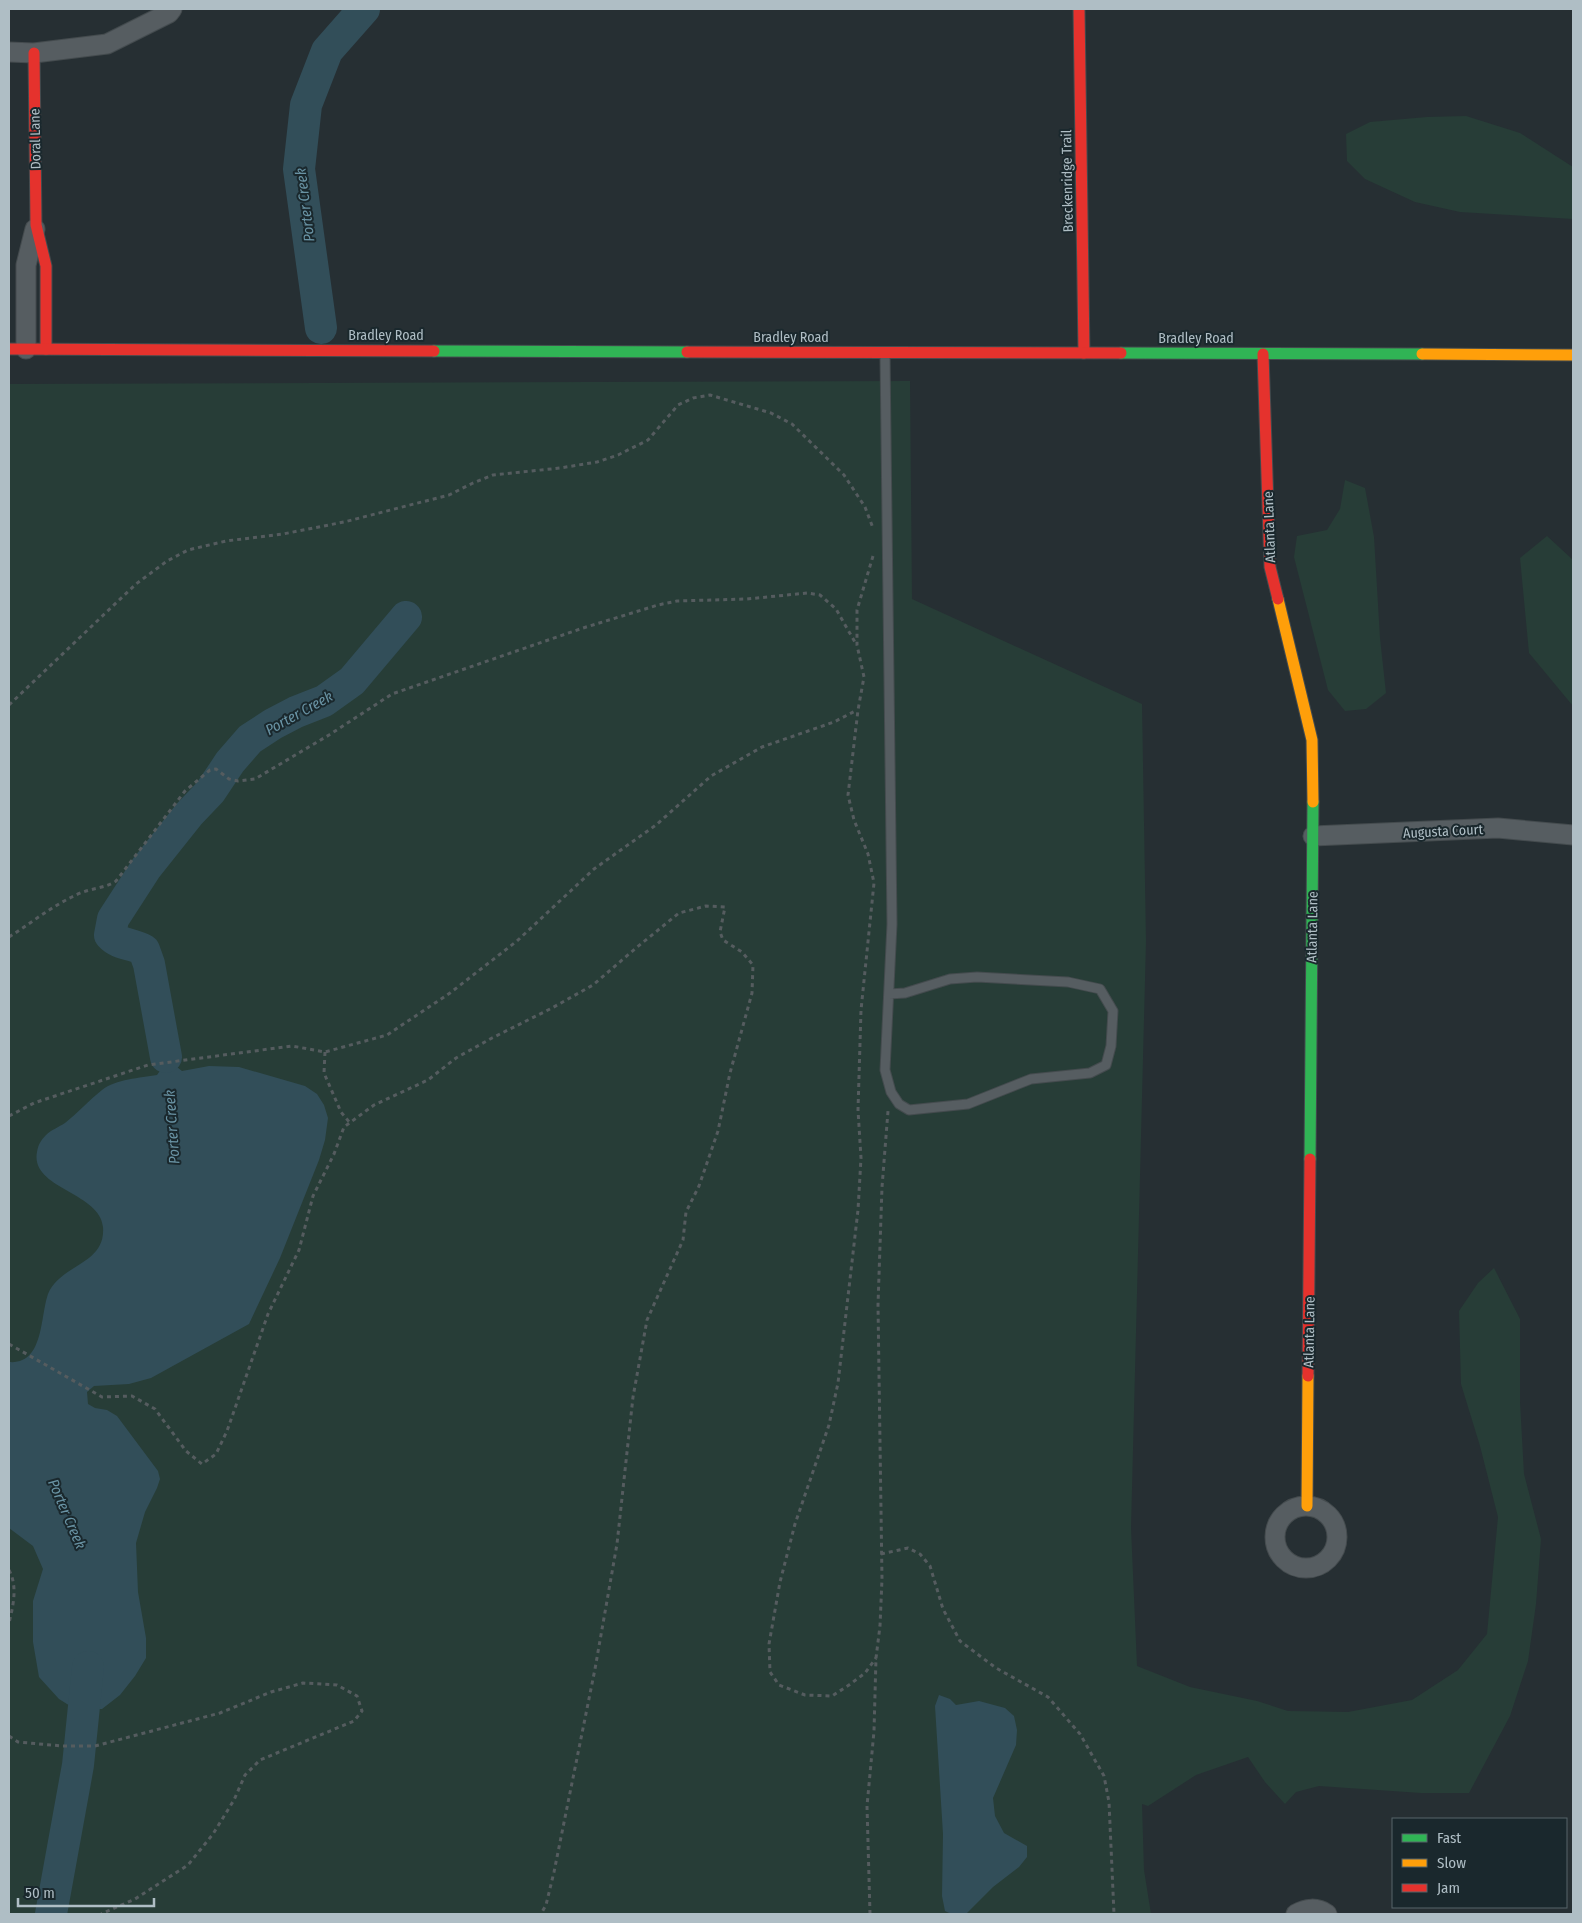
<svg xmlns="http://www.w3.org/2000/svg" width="1582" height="1923" font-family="'Fira Sans Condensed',sans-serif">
<rect width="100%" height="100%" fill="#262f33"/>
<!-- green -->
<g fill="#273d37">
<polygon points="1466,116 1520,133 1573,167 1573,219 1460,212 1415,202 1365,179 1347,161 1346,134 1370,122 1427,117"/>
<polygon points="910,381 912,599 1142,704 1146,941 1131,1528 1137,1666 1190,1687 1257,1701 1288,1711 1348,1712 1412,1700 1458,1670 1487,1634 1498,1517 1480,1446 1461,1384 1459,1311 1478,1283 1494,1268 1520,1319 1520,1402 1524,1474 1541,1539 1536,1604 1528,1661 1510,1716 1469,1793 1421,1793 1319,1786 1296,1792 1285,1804 1265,1782 1248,1757 1196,1775 1148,1806 1142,1804 1144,1870 1151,1914 9,1914 9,384"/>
<polygon points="1345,480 1365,488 1374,537 1380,638 1386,693 1366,709 1345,711 1328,690 1294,557 1297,536 1327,530 1340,509"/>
<polygon points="1547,536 1573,560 1573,706 1529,653 1520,558"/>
</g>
<!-- water -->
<g fill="#324e59">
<path d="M173,1064L182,1071L209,1066L239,1067L305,1086L317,1094L324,1105L328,1118L325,1140L319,1160L280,1258L249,1324L151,1378L129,1384L94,1386L87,1392L88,1404L95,1408L107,1410L117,1416L158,1471L160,1479L157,1488L145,1512L136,1543L138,1592L146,1638V1658L135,1676L120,1695L102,1709H75L59,1699L39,1677L33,1642V1601L43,1569L33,1546L9,1528V1362C44,1365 40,1317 48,1294C60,1264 106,1265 103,1227C100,1192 30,1189 37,1152C38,1145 41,1140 46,1135C51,1130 59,1127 65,1123C78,1113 89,1100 102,1090C116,1079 140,1078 157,1075L164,1065Z"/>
<path d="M939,1695L950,1699L956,1705L979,1701L1005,1708L1014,1716L1017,1730L1016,1745L993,1798L995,1816L1004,1833L1027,1846V1857L1019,1867L993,1887L967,1913C959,1915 952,1915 945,1911L942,1896L943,1834L935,1706Z"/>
</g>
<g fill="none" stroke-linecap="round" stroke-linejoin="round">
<!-- river -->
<g stroke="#324e59" stroke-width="32">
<polyline points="321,328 299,169 306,105 327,51 364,9"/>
<path d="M166,1057L149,964L144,950C132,943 119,945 110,935L113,919L146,868L189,814L210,792L230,762L250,739L273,724L296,712L324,701L352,681L406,617"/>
<polyline points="51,1914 78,1765 88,1667"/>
</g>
<!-- lane casing -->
<g stroke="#444b4e" stroke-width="11">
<polyline id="lane" points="885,355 892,924 885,1070 891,1092 899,1104 909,1110 968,1104 1031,1079 1090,1073 1106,1065 1111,1046 1113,1011 1100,989 1068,982 977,977 950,979 905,993 889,994"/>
</g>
<!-- street casing -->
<g stroke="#444b4e" stroke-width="21">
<g id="street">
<polyline points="9,52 34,53 107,44 169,13 172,9"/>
<polyline points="26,349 26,265 35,229"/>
<polyline points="1313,836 1498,828 1573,835"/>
<circle cx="1306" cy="1537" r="31"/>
<path d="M1296,1914C1306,1908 1317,1907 1327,1914"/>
</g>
</g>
<!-- fast casing -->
<g stroke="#444b4e" stroke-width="13">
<g id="fast">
<polyline points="434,351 687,352"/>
<polyline points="1121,353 1422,354"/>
<polyline points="1310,1159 1313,802"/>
</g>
</g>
<!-- slow casing -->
<g stroke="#444b4e" stroke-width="13">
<g id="slow">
<polyline points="1422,354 1573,355"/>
<polyline points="1278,599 1312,740 1313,802"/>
<polyline points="1307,1506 1308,1376"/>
</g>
</g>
<!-- jam casing -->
<g stroke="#444b4e" stroke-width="13">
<g id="jam">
<polyline points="1079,9 1084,353"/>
<polyline points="34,53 36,225 46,266 46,349"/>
<polyline points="9,349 434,351"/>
<polyline points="687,352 1121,353"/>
<polyline points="1263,354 1270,567 1278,599"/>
<polyline points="1308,1376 1310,1159"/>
</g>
</g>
<!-- path -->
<g stroke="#555c5f" stroke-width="3" stroke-dasharray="4 4" stroke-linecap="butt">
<polyline points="873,556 857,610 857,645 864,677 858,710 848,795 854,820 868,854 874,883 861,1010 858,1110 861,1158 858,1210 838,1383 829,1425 795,1524 780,1582 769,1644 770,1672 779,1685 805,1695 832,1696 849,1685 865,1673 876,1658"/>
<polyline points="9,705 136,584 167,561 188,550 226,541 283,534 344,522 449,495 473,483 493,475 560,468 597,462 618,455 648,440 678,405 693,398 710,395 771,413 792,424 844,475 865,507 873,528"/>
<path d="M9,937C31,923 52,906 76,895C89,888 104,889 116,881L185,791L210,770L216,769L229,779L238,781L255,779L329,735L392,694L583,628L658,605L677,601L747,599L807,593L820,595L836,609L856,644"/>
<polyline points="325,1052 324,1073 341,1112 350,1123"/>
<polyline points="9,1116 34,1103 148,1065 292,1046 325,1052 387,1035 450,993 517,941 594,869 656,825 711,776 762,747 834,722 857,710"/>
<polyline points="9,1344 102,1397 132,1396 155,1409 186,1451 202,1464 216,1454 227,1431 268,1314 299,1250 313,1196 334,1154 344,1127 374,1105 428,1080 456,1058 492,1038 552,1008 593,985 636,948 679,913 706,906 725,907 720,932 723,940 742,952 753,965 752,993 730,1073 718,1131 699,1186 686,1212 683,1240 647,1320 633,1397 617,1544 595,1669 554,1872 546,1905 541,1914"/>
<polyline points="881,1554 908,1548 920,1554 930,1566 943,1609 960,1641 996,1668 1048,1697 1080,1734 1104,1776 1109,1802 1114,1914"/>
<path d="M9,1570C18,1587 13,1606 9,1623"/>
<polyline points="9,1736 18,1742 62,1746 95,1746 220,1713 271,1692 303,1683 337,1685 357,1696 362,1711 354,1721 260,1760 245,1775 234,1800 213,1834 188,1865 135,1899 101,1914"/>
<polyline points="870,1914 867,1806 874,1731 876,1658 880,1626 882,1579 878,1305 882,1187 888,1111"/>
</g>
<!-- lane -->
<use href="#lane" stroke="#565d61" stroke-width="9"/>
<!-- street -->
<use href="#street" stroke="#565d61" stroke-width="19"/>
<!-- fast -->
<use href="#fast" stroke="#30b455" stroke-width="11"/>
<!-- slow -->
<use href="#slow" stroke="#ff9f0a" stroke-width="11"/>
<!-- jam -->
<use href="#jam" stroke="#e5322d" stroke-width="11"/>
</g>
<g text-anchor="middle" stroke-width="4" stroke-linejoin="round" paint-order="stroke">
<!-- street labels -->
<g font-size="14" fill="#afbec5" stroke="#1a282d">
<text transform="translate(35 139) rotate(-91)" y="5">Doral Lane</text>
<text transform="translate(1067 181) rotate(-91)" y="5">Breckenridge Trail</text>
<text x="386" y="340">Bradley Road</text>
<text x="791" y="342">Bradley Road</text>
<text x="1196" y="343">Bradley Road</text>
<text transform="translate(1269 527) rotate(-92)" y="5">Atlanta Lane</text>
<text transform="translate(1443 831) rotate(-3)" y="5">Augusta Court</text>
<text transform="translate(1312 927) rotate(-89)" y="5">Atlanta Lane</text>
<text transform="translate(1309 1332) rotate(-89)" y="5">Atlanta Lane</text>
</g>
<!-- water labels -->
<g font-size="15" font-style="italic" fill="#6993a4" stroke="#1a282d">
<text transform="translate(305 205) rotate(-97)" y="5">Porter Creek</text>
<text transform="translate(299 713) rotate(-29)" y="5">Porter Creek</text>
<text transform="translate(172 1127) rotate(-94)" y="5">Porter Creek</text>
<text transform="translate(67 1514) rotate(67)" y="5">Porter Creek</text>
</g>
</g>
<!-- border -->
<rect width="1582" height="1923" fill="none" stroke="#afbec5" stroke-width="20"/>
<!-- legend -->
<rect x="1392" y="1818" width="175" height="90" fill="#1a282d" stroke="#56646a"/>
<rect x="1402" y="1834" width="25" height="8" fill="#30b455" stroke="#56646a"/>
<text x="1437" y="1843" font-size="15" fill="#afbec5">Fast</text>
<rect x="1402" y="1859" width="25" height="8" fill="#ff9f0a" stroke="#56646a"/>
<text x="1437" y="1868" font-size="15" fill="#afbec5">Slow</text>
<rect x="1402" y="1884" width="25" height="8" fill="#e5322d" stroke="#56646a"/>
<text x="1437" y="1893" font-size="15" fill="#afbec5">Jam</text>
<!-- scale -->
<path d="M18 1898v8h136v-8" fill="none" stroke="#afbec5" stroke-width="2.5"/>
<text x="25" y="1898" font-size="15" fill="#afbec5" stroke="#1a282d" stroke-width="4" paint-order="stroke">50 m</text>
</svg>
